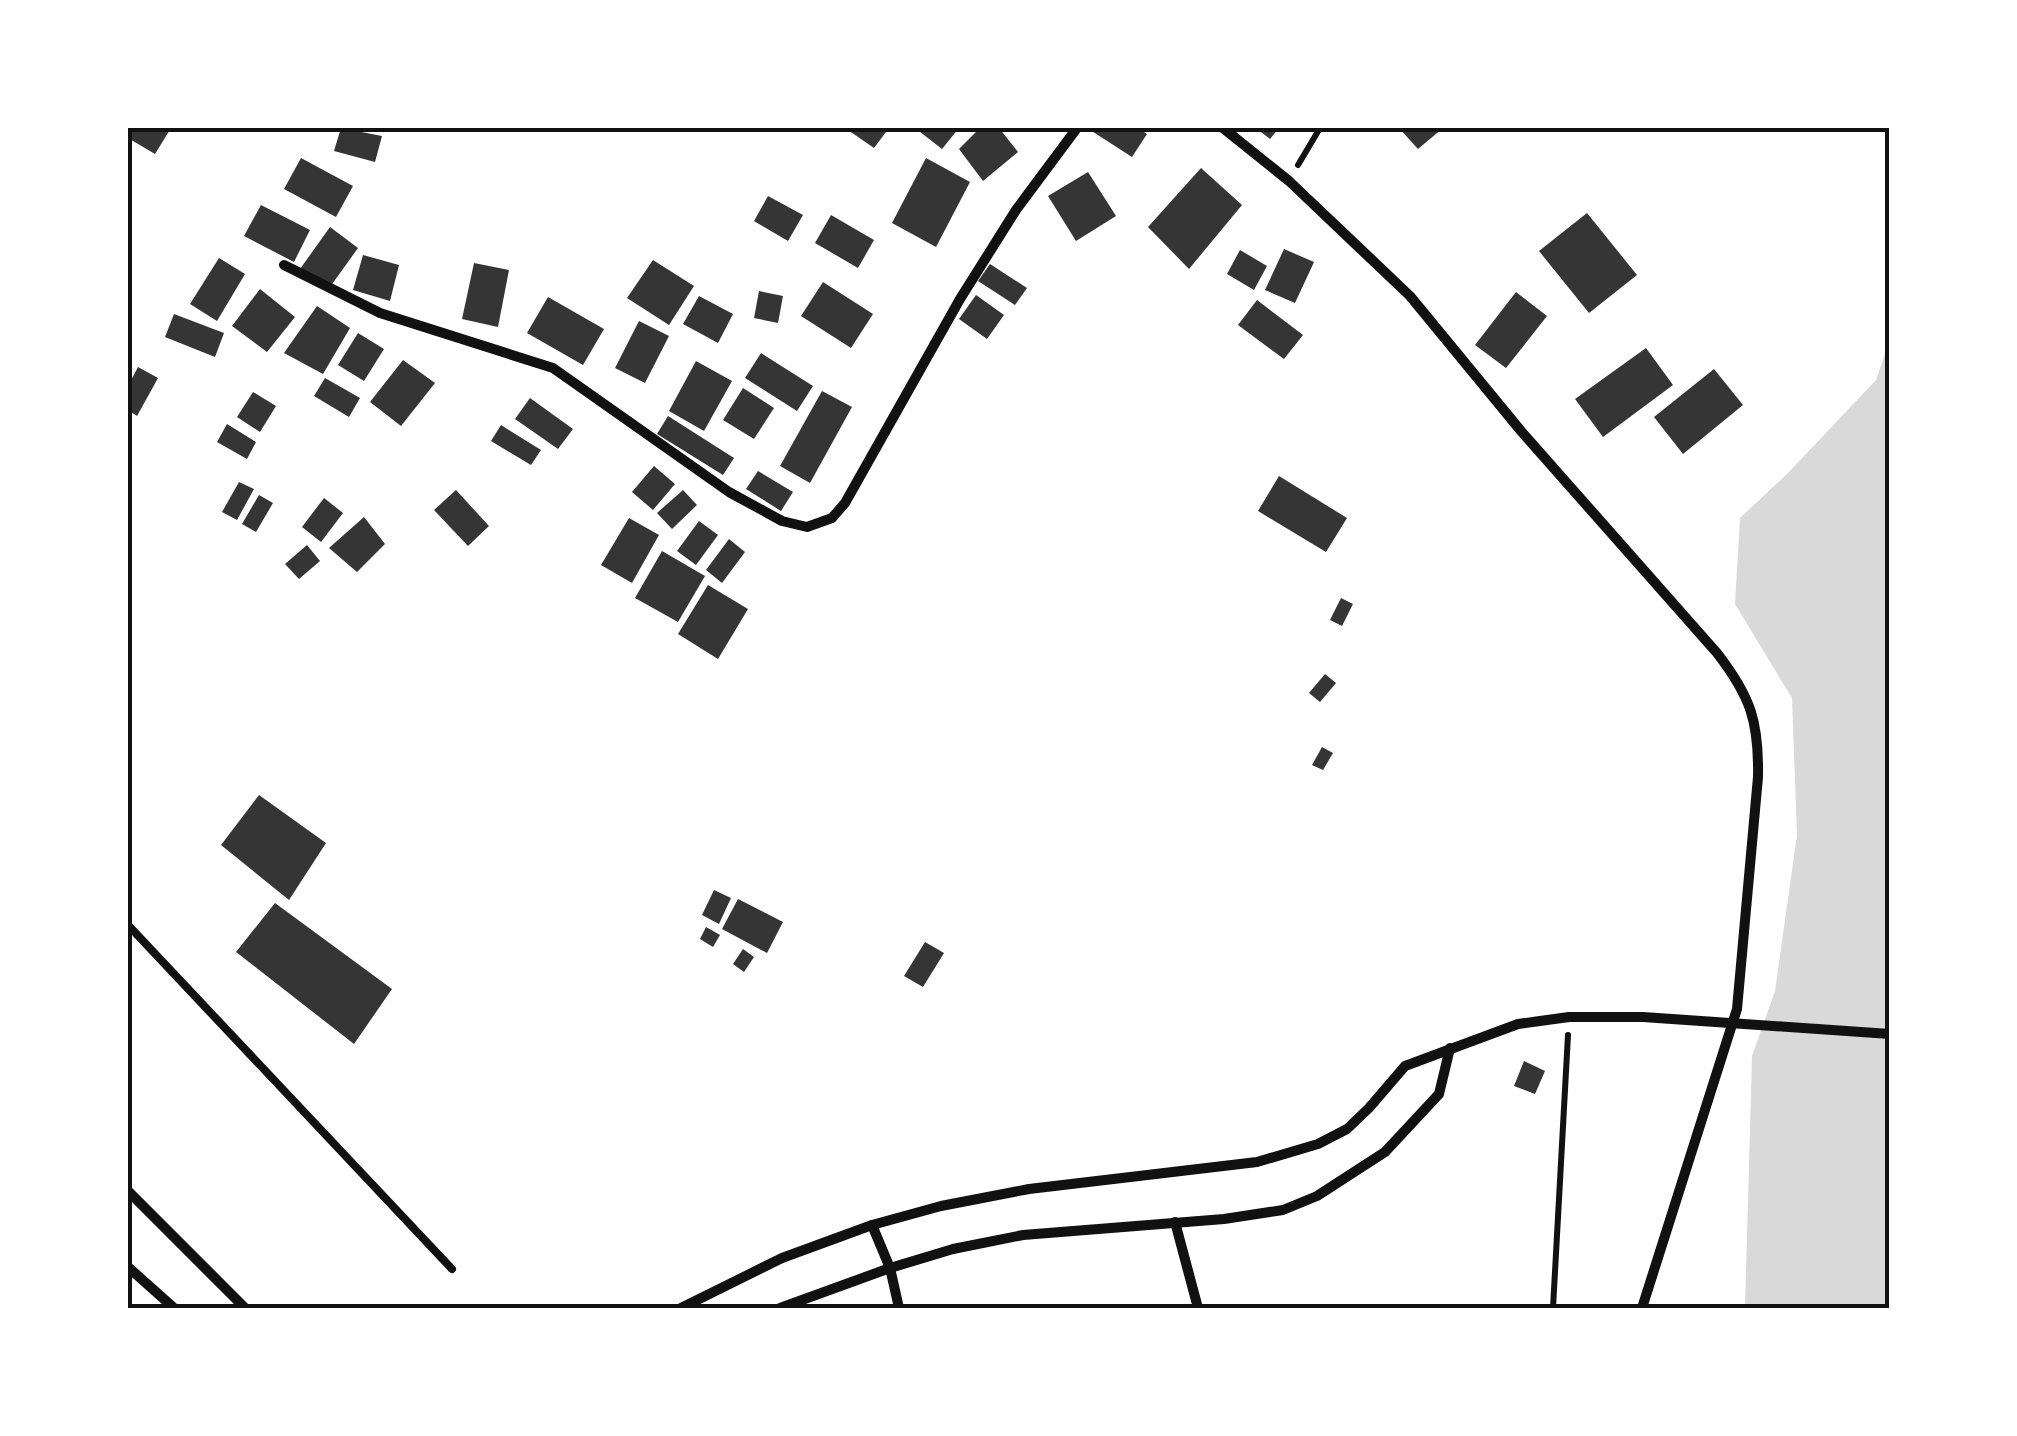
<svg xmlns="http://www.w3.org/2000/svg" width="2017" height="1436" font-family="Signika,sans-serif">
<rect width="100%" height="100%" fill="#fff"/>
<!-- water -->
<polygon fill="#d9d9d9" points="1889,342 1889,1308 1745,1308 1752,1056 1775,991 1797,835 1792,698 1735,604 1740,518 1788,473 1876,380"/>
<!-- building -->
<g fill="#353535">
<polygon points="128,128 171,128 155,154 128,138"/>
<polygon points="341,128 382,136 375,162 334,151"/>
<polygon points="845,128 889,128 874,148"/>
<polygon points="915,128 959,128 942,149"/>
<polygon points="980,128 999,128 1018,152 983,181 959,149"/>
<polygon points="1087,128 1138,128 1147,134 1132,157"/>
<polygon points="1256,128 1279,128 1270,139"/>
<polygon points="1399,128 1443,128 1418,149"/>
<polygon points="301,158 353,186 336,217 284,189"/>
<polygon points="926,158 970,182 936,247 892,223"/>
<polygon points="1201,168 1242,205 1189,269 1148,227"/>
<polygon points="1088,172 1116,216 1076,241 1048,196"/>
<polygon points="768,196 803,215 788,241 754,221"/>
<polygon points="261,205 310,230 294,262 244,236"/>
<polygon points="1587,213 1637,275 1589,313 1539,251"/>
<polygon points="831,215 874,240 858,268 815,243"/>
<polygon points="330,227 358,248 330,287 300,269"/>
<polygon points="1284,249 1314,262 1295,303 1265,290"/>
<polygon points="1240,250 1267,266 1254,290 1227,274"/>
<polygon points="363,255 399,265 390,301 353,290"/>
<polygon points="219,258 245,274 217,321 190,304"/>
<polygon points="653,260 694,286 669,325 627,298"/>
<polygon points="474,263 509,270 498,327 462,319"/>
<polygon points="990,264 1027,288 1015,305 978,281"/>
<polygon points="823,282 873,314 851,348 801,316"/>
<polygon points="260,289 295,317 267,352 232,326"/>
<polygon points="759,291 783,296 778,323 754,318"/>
<polygon points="1516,292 1547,316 1506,368 1475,345"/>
<polygon points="976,295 1004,315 987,339 959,319"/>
<polygon points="699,296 733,314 718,343 683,324"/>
<polygon points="548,297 604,329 583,365 527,333"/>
<polygon points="1257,300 1303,335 1284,359 1238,325"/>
<polygon points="317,306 350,328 323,374 284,353"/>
<polygon points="174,314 224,333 215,357 165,337"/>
<polygon points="639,321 669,336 645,383 615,368"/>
<polygon points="358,333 384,349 364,381 338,365"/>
<polygon points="1646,348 1673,385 1603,437 1575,399"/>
<polygon points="761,353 813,386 797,411 745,378"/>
<polygon points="403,360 435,383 401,426 370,402"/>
<polygon points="696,361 732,381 704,431 669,411"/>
<polygon points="138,367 158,378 137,416 128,410 128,386"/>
<polygon points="1714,369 1743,405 1683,454 1654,417"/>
<polygon points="325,378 360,398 349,417 314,396"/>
<polygon points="743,388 774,408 754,439 723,420"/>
<polygon points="822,391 852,407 810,483 780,466"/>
<polygon points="253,392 276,406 260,432 237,417"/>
<polygon points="530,398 573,429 558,449 515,419"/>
<polygon points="668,416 734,458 723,475 657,434"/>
<polygon points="227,424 256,442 247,459 217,442"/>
<polygon points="501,425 541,450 531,465 491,441"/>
<polygon points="654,466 675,484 653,510 632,492"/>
<polygon points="758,471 793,492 781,511 746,489"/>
<polygon points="1279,476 1347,518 1326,552 1258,511"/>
<polygon points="239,482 254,489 237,520 222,512"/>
<polygon points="456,490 489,526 468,546 434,510"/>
<polygon points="683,490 697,505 672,529 657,513"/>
<polygon points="259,495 273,503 256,532 242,524"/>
<polygon points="324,498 343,513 321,542 302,527"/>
<polygon points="364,517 385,544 357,572 329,548"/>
<polygon points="629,518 659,535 632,583 601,565"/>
<polygon points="699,521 718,535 696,565 677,551"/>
<polygon points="729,539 745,552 722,583 706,570"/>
<polygon points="307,545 320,561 299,579 285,564"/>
<polygon points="662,551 705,576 678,622 635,598"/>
<polygon points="708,585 748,609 718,659 678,634"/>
<polygon points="1341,598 1353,604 1342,626 1330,620"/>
<polygon points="1325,674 1336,683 1320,702 1309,693"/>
<polygon points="1322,747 1333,753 1323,770 1312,765"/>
<polygon points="259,795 326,843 289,900 221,845"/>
<polygon points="714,890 731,898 719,924 702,915"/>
<polygon points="738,899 783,922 767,953 722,929"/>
<polygon points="275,903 392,989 354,1044 236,952"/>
<polygon points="706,927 720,935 713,947 700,939"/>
<polygon points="925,942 944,953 923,987 904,976"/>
<polygon points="743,949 754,957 744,972 733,964"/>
<polygon points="1524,1061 1545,1071 1535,1094 1514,1086"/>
</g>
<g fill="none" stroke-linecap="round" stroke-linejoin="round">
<!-- path -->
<g stroke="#111" stroke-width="6">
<polyline points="1298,165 1320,128"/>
<polyline points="1553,1308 1568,1035"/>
</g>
<!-- service -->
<polyline stroke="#111" stroke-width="8" points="128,925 452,1269"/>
<!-- minor -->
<g stroke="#111" stroke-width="10">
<path d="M1223,128L1289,181L1410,296L1521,431L1717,653C1751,697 1759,722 1758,777L1737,1009L1642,1308"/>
<polyline points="284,265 380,313 553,368 729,492 782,521 807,527 832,518 845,503 960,299 1016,210 1077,128"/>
<polyline points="128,1191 245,1308"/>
<polyline points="1175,1222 1198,1308"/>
<polyline points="872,1225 890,1268 899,1308"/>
<polyline points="128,1267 174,1308"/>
<polyline points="681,1308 782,1258 872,1225 941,1206 1029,1189 1257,1162 1318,1144 1347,1129 1369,1108 1405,1066 1518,1024 1569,1017 1643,1017 1890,1034"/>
<polyline points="780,1308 890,1268 953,1249 1023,1235 1224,1219 1283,1210 1317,1196 1385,1152 1439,1094 1450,1048"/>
</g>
</g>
<!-- border -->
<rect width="2017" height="1436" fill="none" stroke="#ffffff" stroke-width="260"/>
<rect x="130" y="130" width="1757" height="1176" fill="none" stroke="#111" stroke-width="4"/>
</svg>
